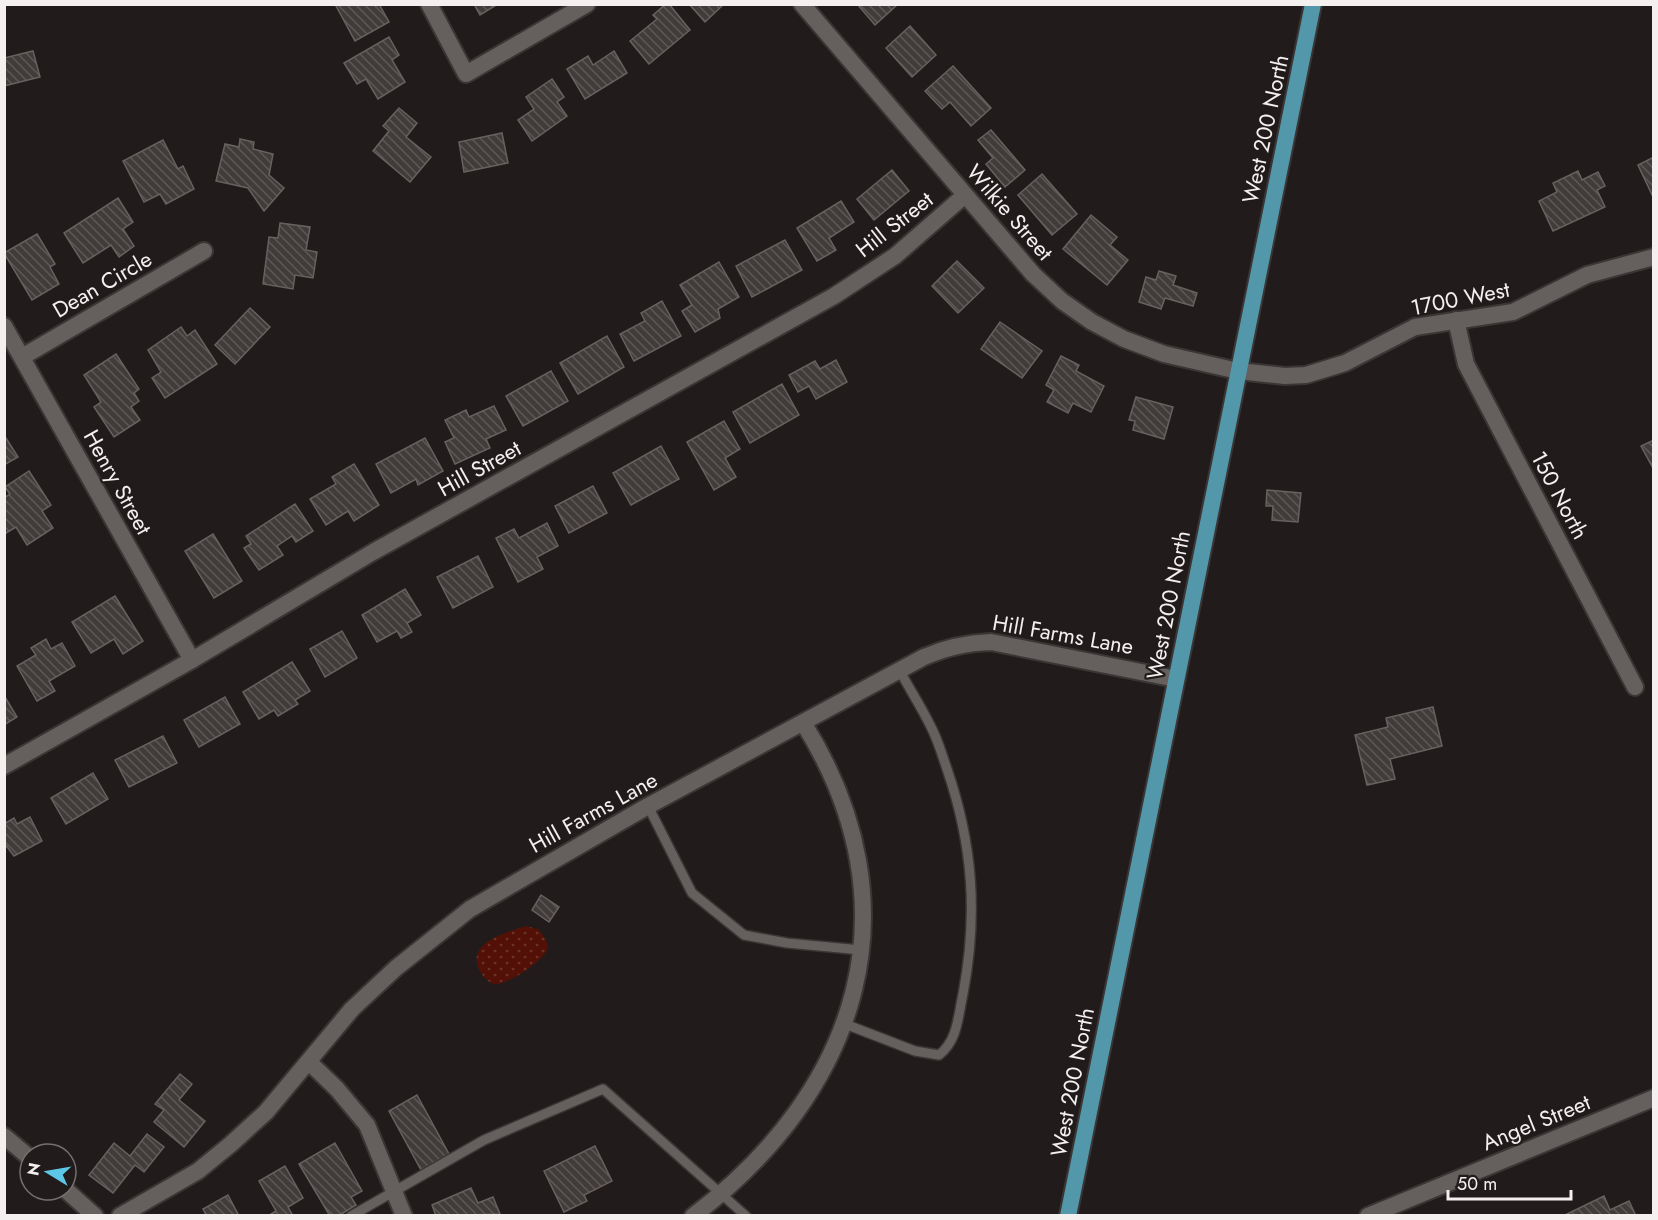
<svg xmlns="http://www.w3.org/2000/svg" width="1658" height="1220" font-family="Jost,sans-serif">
<defs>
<pattern id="park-dots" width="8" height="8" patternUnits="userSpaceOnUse" patternTransform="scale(1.5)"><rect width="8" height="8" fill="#521006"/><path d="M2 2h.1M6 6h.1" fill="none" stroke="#6c332b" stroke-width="1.8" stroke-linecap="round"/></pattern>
<pattern id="building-back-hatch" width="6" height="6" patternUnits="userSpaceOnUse" patternTransform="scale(1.5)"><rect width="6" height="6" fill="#413b3a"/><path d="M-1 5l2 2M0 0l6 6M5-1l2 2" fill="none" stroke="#5d5857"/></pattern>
</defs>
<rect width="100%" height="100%" fill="#211c1b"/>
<!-- park -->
<path fill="url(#park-dots)" d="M525,926L538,929C543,935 549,941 547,950C543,961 505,987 494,984C487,982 481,974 478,967C469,941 507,933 525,926Z"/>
<!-- building -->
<g fill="url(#building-back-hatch)" stroke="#676160" stroke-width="1.5">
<polygon points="335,4 379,4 389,22 355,41"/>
<polygon points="474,4 498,4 480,15"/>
<polygon points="666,4 669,4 690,30 649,64 630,41 657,19 653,15"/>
<polygon points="689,4 724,4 705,22"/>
<polygon points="857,4 898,4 875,25"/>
<polygon points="910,26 936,55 912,77 886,48"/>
<polygon points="389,37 399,55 392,60 405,82 378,99 366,79 357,84 344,63"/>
<polygon points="33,51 40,77 4,86 4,58"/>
<polygon points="614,51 627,73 585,99 567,69 588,56 593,65"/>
<polygon points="953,66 991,108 971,126 950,102 942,109 925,91"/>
<polygon points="552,79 564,97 557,102 567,116 532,141 518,120 534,109 526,97"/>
<polygon points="399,108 417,123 406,137 431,157 410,182 373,151 389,131 383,126"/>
<polygon points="991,130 1025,170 1005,187 986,164 993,158 978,140"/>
<polygon points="502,133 508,163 464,172 459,142"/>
<polygon points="240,139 254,142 253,149 273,154 269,175 284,188 264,211 248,188 216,181 225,144 239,147"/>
<polygon points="163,140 178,169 183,166 194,189 166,204 160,194 144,202 123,161"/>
<polygon points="1654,157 1654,199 1638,165"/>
<polygon points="892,170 909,191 874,220 857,199"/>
<polygon points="1578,171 1582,180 1598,172 1605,186 1597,190 1605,207 1553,231 1539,201 1557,192 1553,183"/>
<polygon points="1042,174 1077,214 1052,235 1018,195"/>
<polygon points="118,198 133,222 123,229 134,246 119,257 111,245 83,263 64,233"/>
<polygon points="841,201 854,222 829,238 836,250 817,261 797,228"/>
<polygon points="1091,215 1117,237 1110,245 1128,260 1107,285 1063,249"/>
<polygon points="280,223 310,227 306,250 317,252 313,278 295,275 293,289 263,284 269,237 278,238"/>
<polygon points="37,234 55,264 50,267 59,284 32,300 4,253"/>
<polygon points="785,240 802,270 752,297 736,266"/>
<polygon points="957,261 984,288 958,313 932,286"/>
<polygon points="719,262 739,297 718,309 720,318 695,332 682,311 692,305 680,285"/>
<polygon points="1159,271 1176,276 1173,285 1197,293 1193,306 1165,298 1161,309 1139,302 1146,277 1156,280"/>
<polygon points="662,301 681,336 634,361 620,334 645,321 641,313"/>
<polygon points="250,308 270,327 235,364 215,345"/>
<polygon points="1000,322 1042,351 1022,378 981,349"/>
<polygon points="181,327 187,336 195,330 217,364 165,398 152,378 161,372 148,350"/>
<polygon points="607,336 624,367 578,394 560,363"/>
<polygon points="116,354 139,389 134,393 139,401 131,407 140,420 114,437 94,407 101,402 84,375"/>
<polygon points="1061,356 1079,365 1076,371 1104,386 1091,412 1073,403 1068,413 1047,402 1054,390 1046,385"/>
<polygon points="836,360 847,382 816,399 809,386 798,392 789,375 815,361 820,369"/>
<polygon points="551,371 568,401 523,426 506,396"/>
<polygon points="782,384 799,415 750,443 733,412"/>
<polygon points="1136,397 1173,407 1164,439 1133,430 1135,421 1129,420"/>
<polygon points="494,406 506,430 486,439 490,448 455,464 445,442 454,438 445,420 466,410 469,417"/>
<polygon points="724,421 740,449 725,458 736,477 714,490 687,442"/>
<polygon points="4,435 18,457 4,465"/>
<polygon points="425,438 443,471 418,485 416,479 391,493 376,464"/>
<polygon points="1654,440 1654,470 1641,446"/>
<polygon points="661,446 679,479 631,505 613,473"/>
<polygon points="354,464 379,505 354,521 348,511 326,525 310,499 336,484 332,477"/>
<polygon points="29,471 51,505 42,511 53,528 27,545 16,527 6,533 4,531 4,498 10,494 5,487"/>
<polygon points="593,486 607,513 569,533 555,506"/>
<polygon points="1267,490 1301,493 1298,522 1272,520 1273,506 1266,506"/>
<polygon points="295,504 313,531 296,542 292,536 277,546 283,555 259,570 244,548 251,544 246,536"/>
<polygon points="547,523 558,546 537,557 543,569 518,582 496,538 514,529 519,538"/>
<polygon points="213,534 242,581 214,598 185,551"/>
<polygon points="478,556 493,587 453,608 437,577"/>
<polygon points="405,589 421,615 407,623 412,632 401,638 397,631 377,642 362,615"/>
<polygon points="115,596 143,641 123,654 114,639 91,653 72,622"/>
<polygon points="342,631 357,658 325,677 310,649"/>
<polygon points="46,639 51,649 62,643 75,666 49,681 55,691 37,701 17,666 36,655 31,648"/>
<polygon points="292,662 310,691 295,700 298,704 278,716 274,710 259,719 243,692"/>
<polygon points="5,697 17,717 4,725 4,698"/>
<polygon points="225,697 240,724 199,747 184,720"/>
<polygon points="1433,707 1442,746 1390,759 1395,779 1367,785 1355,735 1388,727 1386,718"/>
<polygon points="163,736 177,763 129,787 115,760"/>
<polygon points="93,773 108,799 66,824 51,798"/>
<polygon points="30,817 42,841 14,856 4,843 4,824 14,818 17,824"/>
<polygon points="541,895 559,907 549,922 532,910"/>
<polygon points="180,1074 192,1084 179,1100 205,1121 184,1147 154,1122 164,1110 155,1104"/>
<polygon points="417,1095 449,1154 421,1170 389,1111"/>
<polygon points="147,1134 164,1147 144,1172 135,1165 113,1193 89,1175 114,1143 130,1156"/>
<polygon points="335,1143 362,1191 351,1197 356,1205 338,1216 330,1216 299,1164"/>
<polygon points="595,1146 612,1181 584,1195 587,1201 564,1212 544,1171"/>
<polygon points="285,1166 303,1198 288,1207 293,1216 268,1216 276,1211 259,1181"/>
<polygon points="471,1188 478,1203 493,1197 500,1214 436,1216 432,1205"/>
<polygon points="228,1195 239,1216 207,1216 203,1209"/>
<polygon points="1604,1196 1610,1210 1629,1201 1636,1216 1563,1216"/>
</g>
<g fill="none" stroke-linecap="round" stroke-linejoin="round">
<!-- service casing -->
<g stroke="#3a3635" stroke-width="12">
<g id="service">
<polyline points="648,806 692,893 744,935 787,943 861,950"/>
<path d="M845,1024L915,1051L939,1055C958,1040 958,1016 963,994C978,915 973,845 947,769C942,755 938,740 931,727C922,708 910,690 900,671"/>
<polyline points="351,1216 484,1140 603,1089 746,1216"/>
</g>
</g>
<!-- minor casing -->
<g stroke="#3a3635" stroke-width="20">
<g id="minor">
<polyline points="429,4 466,74 587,4"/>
<polyline points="802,4 1033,274 1062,301 1092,322 1124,339 1164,354 1238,371 1285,376 1306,375 1345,363 1415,327 1513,312 1587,275 1654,257"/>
<polyline points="1456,320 1466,364 1635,687"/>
<polyline points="4,326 192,660"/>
<polyline points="22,357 204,251"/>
<polyline points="4,766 192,660 373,552 834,296 895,256 965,195"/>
<polyline points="309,1062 337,1089 367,1125 404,1216"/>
<polyline points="4,1136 30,1158"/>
<polyline points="66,1190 95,1216"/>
<path d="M120,1216L198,1171L231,1144L266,1112L352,1009L396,968L470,909L648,806L924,657C947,647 966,643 991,642L1176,679"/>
<path d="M693,1216C859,1090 918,908 804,724"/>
</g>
</g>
<!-- tertiary casing -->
<g stroke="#3a3635" stroke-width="20">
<polyline id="tertiary" points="1368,1216 1654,1098"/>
</g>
<!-- primary casing -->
<g stroke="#3a3635" stroke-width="20">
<polyline id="primary" points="1068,1216 1313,4"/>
</g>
<!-- service -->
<use href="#service" stroke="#655f5e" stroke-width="9"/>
<!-- minor -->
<use href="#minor" stroke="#655f5e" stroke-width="16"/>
<!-- tertiary -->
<use href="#tertiary" stroke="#655f5e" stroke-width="16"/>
<!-- primary -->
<use href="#primary" stroke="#5397ab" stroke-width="16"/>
</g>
<g text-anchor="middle" stroke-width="4.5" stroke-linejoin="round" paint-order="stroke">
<!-- street labels -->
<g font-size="22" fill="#f4f0ef" stroke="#211c1b">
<text transform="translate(1265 129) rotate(-78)" y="8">West 200 North</text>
<text transform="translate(1010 212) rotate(49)" y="8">Wilkie Street</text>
<text transform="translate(894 224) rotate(-38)" y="8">Hill Street</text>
<text transform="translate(102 284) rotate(-30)" y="8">Dean Circle</text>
<text transform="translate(1460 298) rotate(-11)" y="8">1700 West</text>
<text transform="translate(479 468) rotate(-29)" y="8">Hill Street</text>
<text transform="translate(118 482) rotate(61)" y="8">Henry Street</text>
<text transform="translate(1560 495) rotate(62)" y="8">150 North</text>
<text transform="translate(1168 605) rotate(-79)" y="8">West 200 North</text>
<text transform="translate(1063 634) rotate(10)" y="8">Hill Farms Lane</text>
<text transform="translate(593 812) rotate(-29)" y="8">Hill Farms Lane</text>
<text transform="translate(1072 1082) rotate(-79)" y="8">West 200 North</text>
<text transform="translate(1536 1122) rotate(-22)" y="8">Angel Street</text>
</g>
</g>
<!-- border -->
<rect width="1658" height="1220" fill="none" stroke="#f4f0ef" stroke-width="12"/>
<!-- north arrow -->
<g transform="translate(48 1172) rotate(281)"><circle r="28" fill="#211c1b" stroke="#757170" stroke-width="1.5"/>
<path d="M0-4.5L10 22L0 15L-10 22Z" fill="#5cc7e7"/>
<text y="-9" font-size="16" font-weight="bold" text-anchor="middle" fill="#f4f0ef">N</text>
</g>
<!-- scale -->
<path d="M1448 1190v9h123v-9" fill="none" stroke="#f4f0ef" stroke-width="3"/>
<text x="1457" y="1190" font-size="18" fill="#f4f0ef" stroke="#211c1b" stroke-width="4.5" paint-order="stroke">50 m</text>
</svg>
